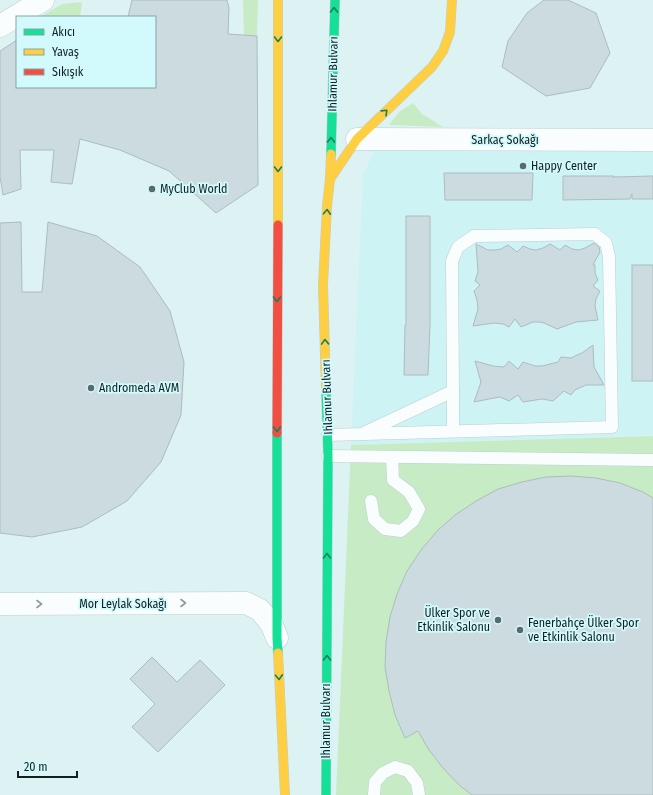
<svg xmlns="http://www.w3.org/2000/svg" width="653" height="795" font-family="'Fira Sans Condensed',sans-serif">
<rect width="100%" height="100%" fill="#dcf2f3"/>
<!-- built -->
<polygon fill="#cdf3f5" points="653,148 653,435 351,445 363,176 375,149"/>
<!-- green -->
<g fill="#c7ecc5">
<polygon points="243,0 258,0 257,36 244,35"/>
<polygon points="82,2 80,17 40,17 62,4"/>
<polygon points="413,103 422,114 443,127 389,125 399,112"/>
<polygon points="653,436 653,795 336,795 351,445"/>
</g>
<!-- building -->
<g fill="#ccdbdf" stroke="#acbcbf">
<polygon points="132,0 227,0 229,8 228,34 257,36 258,185 216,213 169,171 120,150 80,139 72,184 51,182 54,150 20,150 21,189 3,195 0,177 0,51 17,40 17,87 155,87 155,17 128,17"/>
<polygon points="544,0 568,0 596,13 610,53 590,88 546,96 502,67 508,41 527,13"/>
<polygon points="444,173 533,173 532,200 445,200"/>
<polygon points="563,176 614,176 613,177 653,176 653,199 632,199 632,194 630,199 563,200"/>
<polygon points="406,216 430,216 430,325 428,375 404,375 405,325 406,325"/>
<polygon points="21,222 22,292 42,292 48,222 97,236 140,267 170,311 184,362 181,415 161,462 127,501 82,527 32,537 0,533 0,223"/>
<polygon points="594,243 599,247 600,252 593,265 595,265 595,273 598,280 593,286 600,291 596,299 595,306 598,320 576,322 557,329 544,323 539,322 533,322 521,327 515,319 509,327 503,324 494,323 473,326 478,309 477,300 474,291 480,285 475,281 478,272 476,244 488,250 494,250 501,249 508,245 517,252 523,246 530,249 536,250 543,248 550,244 560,250 565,245 572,249 579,250 585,248"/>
<rect x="632" y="265" width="21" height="116"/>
<polygon points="593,345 594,367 604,385 586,385 575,390 571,395 564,391 553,401 542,399 523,402 518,395 509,401 500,397 494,398 474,402 481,382 475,361 493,366 504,367 509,361 518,369 523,362 535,366 542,366 558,362 561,357 571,358 577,355 582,353"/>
<polygon points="571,476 596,478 620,483 643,492 653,498 653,795 472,795 459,785 443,768 429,750 418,731 405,738 395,715 389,691 385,667 386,642 390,617 397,594 407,571 421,550 437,531 455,515 476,501 498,489 522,482 546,477"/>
<polygon points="152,657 177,682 200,660 225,685 158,752 132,727 155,704 130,679"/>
</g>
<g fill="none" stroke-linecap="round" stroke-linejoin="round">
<!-- lane casing -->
<g stroke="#bdcecf" stroke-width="13">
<g id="lane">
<polyline points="453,391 453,431"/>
<polyline points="328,435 612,427 609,256 606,243 595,234 474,236 458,247 452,261 453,391 364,433"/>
<polyline points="328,456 653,460"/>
<polyline points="371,501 374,519 385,529 401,531 413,521 419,509 409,492 393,480 392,457"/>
<polyline points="374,795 375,782 383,773 395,767 408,771 417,783 419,795"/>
</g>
</g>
<!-- street casing -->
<g stroke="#bdcecf" stroke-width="23">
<g id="street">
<polyline points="0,26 43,0"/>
<polyline points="357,139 653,140"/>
<polyline points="0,604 246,603 260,610 272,625 277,638"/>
</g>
</g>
<!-- fast casing -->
<g stroke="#bdcecf" stroke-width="10">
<g id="fast">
<polyline points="331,154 335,0"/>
<polyline points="277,433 277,638 278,653"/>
<polyline points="326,795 328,456 326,388"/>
</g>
</g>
<!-- slow casing -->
<g stroke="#bdcecf" stroke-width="10">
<g id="slow">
<polyline points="330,179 357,139 432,67 443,51 450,32 452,0"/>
<polyline points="278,225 278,0"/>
<polyline points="326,388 323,285 327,206 330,179 331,154"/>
<polyline points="278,653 285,795"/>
</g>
</g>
<!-- jam casing -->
<g stroke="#bdcecf" stroke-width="10">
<polyline id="jam" points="277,433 278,225"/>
</g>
<!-- lane -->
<use href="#lane" stroke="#fafdfd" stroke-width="12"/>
<!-- street -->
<use href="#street" stroke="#fafdfd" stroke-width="22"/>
<!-- fast -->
<use href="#fast" stroke="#16e098" stroke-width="9"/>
<!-- slow -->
<use href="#slow" stroke="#ffcf43" stroke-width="9"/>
<!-- jam -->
<use href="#jam" stroke="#f24e42" stroke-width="9"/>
</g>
<!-- one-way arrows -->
<defs><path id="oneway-chevron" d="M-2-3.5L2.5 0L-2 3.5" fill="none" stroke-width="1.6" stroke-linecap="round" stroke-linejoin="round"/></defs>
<g stroke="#14805c">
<use href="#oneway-chevron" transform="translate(334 10) rotate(-89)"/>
<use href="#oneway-chevron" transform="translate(278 39) rotate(90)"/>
<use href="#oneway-chevron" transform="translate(385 112) rotate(-44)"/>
<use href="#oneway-chevron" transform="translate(331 140) rotate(-89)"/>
<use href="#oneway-chevron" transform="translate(278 169) rotate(90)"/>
<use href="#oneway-chevron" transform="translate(327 212) rotate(-87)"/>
<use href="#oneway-chevron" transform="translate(277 299) rotate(90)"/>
<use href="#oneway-chevron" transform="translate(325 342) rotate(-92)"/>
<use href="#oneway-chevron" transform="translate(277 429) rotate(90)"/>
<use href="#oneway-chevron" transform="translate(327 556) rotate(-90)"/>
<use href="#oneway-chevron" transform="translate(327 658) rotate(-90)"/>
<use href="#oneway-chevron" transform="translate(279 677) rotate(87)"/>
</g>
<g stroke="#919a9a">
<use href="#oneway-chevron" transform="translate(183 603)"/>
<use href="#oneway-chevron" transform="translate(39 604)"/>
</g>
<!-- markers -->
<g fill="#586a6a" stroke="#d2fafd" stroke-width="1.5">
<circle cx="523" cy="166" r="4"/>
<circle cx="152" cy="189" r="4"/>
<circle cx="91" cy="388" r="4"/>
<circle cx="498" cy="620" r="4"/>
<circle cx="520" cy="630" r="4"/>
</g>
<g text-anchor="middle" stroke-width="3.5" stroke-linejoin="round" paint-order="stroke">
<!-- street labels -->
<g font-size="12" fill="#112021" stroke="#d2fafd">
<text transform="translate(333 74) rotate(-89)" y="4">Ihlamur Bulvarı</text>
<text x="505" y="144">Sarkaç Sokağı</text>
<text transform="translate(327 397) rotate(-92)" y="4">Ihlamur Bulvarı</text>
<text x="123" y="608">Mor Leylak Sokağı</text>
<text transform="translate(326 721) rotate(-90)" y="4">Ihlamur Bulvarı</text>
</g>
<!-- poi labels -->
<g font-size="12" fill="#112021" stroke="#d2fafd" text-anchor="start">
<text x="531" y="170">Happy Center</text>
<text x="160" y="193">MyClub World</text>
<text x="99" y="392">Andromeda AVM</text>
<text x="490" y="617" text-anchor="end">Ülker Spor ve<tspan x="490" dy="14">Etkinlik Salonu</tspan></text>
<text x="528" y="627">Fenerbahçe Ülker Spor<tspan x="528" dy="14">ve Etkinlik Salonu</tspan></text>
</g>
</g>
<!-- legend -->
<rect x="16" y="16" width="140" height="72" fill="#d2fafd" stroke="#85a3a5"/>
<rect x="24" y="29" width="20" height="6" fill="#16e098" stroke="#85a3a5"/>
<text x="52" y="36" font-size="12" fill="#112021">Akıcı</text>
<rect x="24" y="49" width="20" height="6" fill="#ffcf43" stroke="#85a3a5"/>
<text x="52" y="56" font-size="12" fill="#112021">Yavaş</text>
<rect x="24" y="69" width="20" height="6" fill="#f24e42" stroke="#85a3a5"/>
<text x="52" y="76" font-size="12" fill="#112021">Sıkışık</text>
<!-- scale -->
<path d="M18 771v6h59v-6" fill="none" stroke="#112021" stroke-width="2"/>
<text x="24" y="771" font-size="12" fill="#112021" stroke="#d2fafd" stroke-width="3" paint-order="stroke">20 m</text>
</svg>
